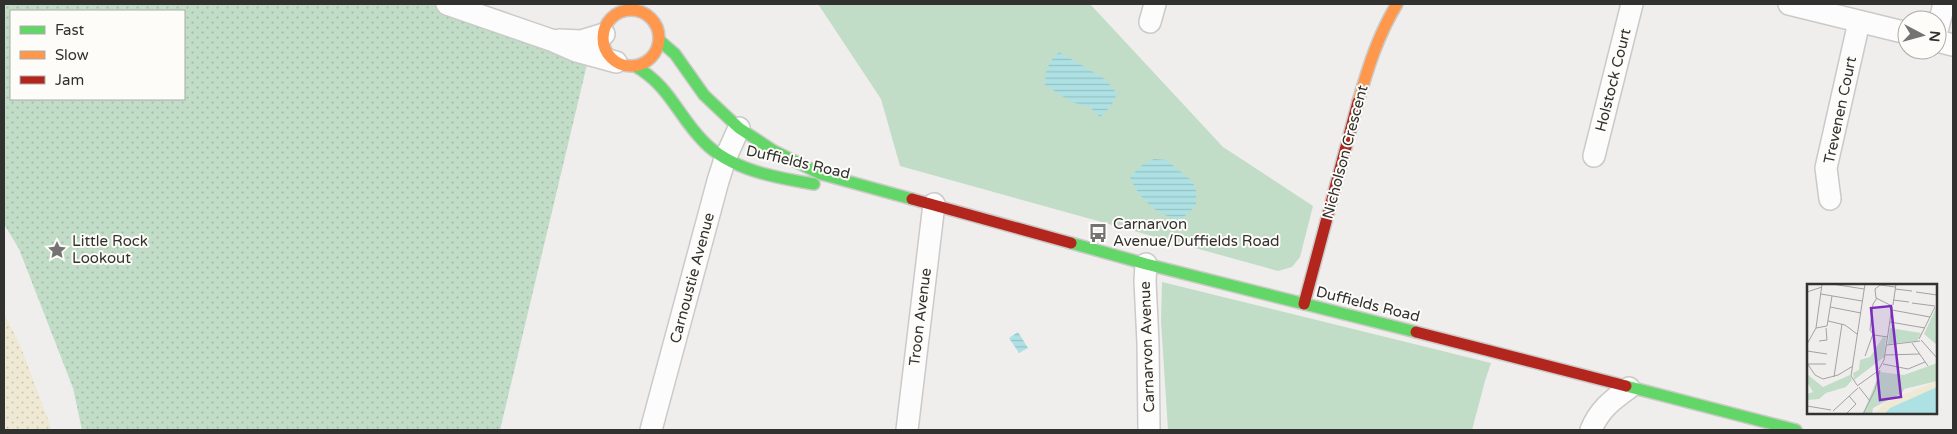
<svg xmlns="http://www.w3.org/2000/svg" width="1957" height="434" font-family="'Varela Round',sans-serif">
<defs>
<pattern id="grass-dots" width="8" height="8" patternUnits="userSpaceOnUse" patternTransform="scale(1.25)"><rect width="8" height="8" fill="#c1dcc7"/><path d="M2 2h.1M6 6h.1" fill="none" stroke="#a6bdab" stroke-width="1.8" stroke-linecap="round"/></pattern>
<pattern id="sand-dots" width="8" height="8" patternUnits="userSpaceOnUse" patternTransform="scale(1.25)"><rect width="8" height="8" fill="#efe9d4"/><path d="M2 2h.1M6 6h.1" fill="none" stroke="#cdc8b6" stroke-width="1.8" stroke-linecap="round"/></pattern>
<pattern id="water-rules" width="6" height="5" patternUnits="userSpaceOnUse" patternTransform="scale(1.25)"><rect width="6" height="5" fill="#aee1e4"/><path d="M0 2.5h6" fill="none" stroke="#96c2c4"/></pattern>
</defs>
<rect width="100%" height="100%" fill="#efeeec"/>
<!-- grass -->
<path fill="url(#grass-dots)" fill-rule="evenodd" d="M4,4H447L589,56L500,430H82L73,388L19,249L4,224ZM11,11H184V99H11Z"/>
<!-- sand -->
<polygon fill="url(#sand-dots)" points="4,313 20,345 52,430 4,430"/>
<!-- green -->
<g fill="#c1dcc7">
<polygon points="818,4 1090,4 1223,147 1313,206 1300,257 1292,267 1278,271 900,166 881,99"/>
<polygon points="1162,282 1491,363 1485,381 1472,430 1168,430 1161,321"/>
</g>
<!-- water -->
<g fill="url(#water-rules)">
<path d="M1059,52L1105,79L1117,94L1111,106L1100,117L1091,108L1072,102L1045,85C1045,71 1048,62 1059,52Z"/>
<path d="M1154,159L1166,160L1191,180L1196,189V204L1190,212L1179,220C1155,213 1140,200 1130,177L1142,165Z"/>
<polygon points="1018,332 1028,348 1019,353 1009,338"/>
</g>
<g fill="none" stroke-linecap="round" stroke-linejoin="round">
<!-- street casing -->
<g stroke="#cbcac9" stroke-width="24">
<g id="street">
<polyline points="447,4 551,40 576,51 616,62"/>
<polyline points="1789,4 1907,33"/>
<polyline points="1150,22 1155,4"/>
<polyline points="1937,31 1944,4"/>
<polyline points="559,40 581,41 604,34"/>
<polyline points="1937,41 1953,45"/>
<polyline points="1594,156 1632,4"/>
<polyline points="1830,199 1826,168 1859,22"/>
<polyline points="1146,264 1145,281 1148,343 1149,430"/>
<polyline points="651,430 718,181 725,159 739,128"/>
<polyline points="907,430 934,204"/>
<path d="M1591,430C1599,410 1612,400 1629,388"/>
</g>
</g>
<!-- fast casing -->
<g stroke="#cbcac9" stroke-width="14">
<g id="fast">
<polyline points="660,41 675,54 704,95 739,128 774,151 821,174 912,199"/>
<path d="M635,66C671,87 677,115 704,142C731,170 777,178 814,184"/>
<polyline points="1071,243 1146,264 1416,332"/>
<polyline points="1626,386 1796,430"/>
</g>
</g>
<!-- slow casing -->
<g stroke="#cbcac9" stroke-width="14">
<g id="slow">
<circle cx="631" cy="38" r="28"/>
<path d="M1358,102C1368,68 1378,35 1397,4"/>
</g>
</g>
<!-- jam casing -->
<g stroke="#cbcac9" stroke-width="14">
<g id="jam">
<polyline points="912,199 1071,243"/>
<polyline points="1304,304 1358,102"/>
<polyline points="1416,332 1626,386"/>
</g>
</g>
<!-- street -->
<use href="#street" stroke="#fdfcfc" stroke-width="21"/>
<!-- fast -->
<use href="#fast" stroke="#63d668" stroke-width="11"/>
<!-- slow -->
<use href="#slow" stroke="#ff974d" stroke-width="11"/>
<!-- jam -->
<use href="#jam" stroke="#b3261e" stroke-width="11"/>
</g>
<!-- icons -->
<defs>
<g id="bus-bare" transform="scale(1.5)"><path d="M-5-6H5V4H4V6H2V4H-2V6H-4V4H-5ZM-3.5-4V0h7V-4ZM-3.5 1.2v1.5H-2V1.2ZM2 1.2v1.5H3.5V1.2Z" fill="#747371" stroke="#fefcf8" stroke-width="2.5" paint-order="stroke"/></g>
<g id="sight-bare" transform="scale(1.5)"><path d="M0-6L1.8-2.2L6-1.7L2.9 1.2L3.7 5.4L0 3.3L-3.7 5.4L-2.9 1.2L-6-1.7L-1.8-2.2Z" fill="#747371" stroke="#fefcf8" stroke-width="2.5" paint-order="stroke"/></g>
</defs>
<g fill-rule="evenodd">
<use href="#bus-bare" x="1098" y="233"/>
<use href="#sight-bare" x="57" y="250"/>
</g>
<g text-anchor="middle" stroke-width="4" stroke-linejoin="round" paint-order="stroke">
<!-- street labels -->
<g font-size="15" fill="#31312f" stroke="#fefcf8">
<text transform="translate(1613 80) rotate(-76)" y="5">Holstock Court</text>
<text transform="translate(1840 110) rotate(-78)" y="5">Trevenen Court</text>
<text transform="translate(1345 152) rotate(-75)" y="5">Nicholson Crescent</text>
<text transform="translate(798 162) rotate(13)" y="5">Duffields Road</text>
<text transform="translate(692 278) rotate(-75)" y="5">Carnoustie Avenue</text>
<text transform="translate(1368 304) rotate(14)" y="5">Duffields Road</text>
<text transform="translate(920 317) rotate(-83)" y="5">Troon Avenue</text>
<text transform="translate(1147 347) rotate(-92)" y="5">Carnarvon Avenue</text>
</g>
<!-- poi labels -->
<g font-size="15" fill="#31312f" stroke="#fefcf8" text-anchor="start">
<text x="1113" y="229">Carnarvon<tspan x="1113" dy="17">Avenue/Duffields Road</tspan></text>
<text x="72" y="246">Little Rock<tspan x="72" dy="17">Lookout</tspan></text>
</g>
</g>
<!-- overview -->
<g transform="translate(1807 284)">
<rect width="130" height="130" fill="#efeeec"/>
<path d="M130,22V61L117,50ZM130,79V97L97,105L95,109L66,124L65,130H56L73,88L97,91Z" fill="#c1dcc7"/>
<path d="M130,97V103L77,130H67L80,117Z" fill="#efe9d4"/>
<path d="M83,44L114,49L110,57L81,60ZM76,53L79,54L77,73L47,96L46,89L52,86L53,76L63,73ZM0,90L16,103L43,91L45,96L39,103L19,109L12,115L0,116V110L6,108L0,98Z" fill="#c1dcc7"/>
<path d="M130,103V130H77L83,124Z" fill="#aee1e4"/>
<path fill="none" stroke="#a3a2a0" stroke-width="1" d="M25,0L57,5M88,5L105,7M0,8L15,3M109,8L130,11M14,10L55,17M70,14L66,20L63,46L67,51L81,53M86,16L102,18M105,19L128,22M86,21L89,0M85,22L69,14L68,5L73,1L88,3M23,23L54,29M85,26L123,33M21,37L38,41L50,50M83,38L118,44M9,44L20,42L25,12M112,55L128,23M114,56L130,74M12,57L20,56L19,44M105,59L121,82M0,60L9,44L15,0M80,61L113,57M0,67L20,70M78,71L113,70M58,72L66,50M0,79L8,91L16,95L31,91L46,82M1,80H19M76,80L101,85L118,78M72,85L77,76L85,23M27,93L35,40M50,101L44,92L58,0M50,102L71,87M52,103L63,117M0,122L24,126M26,127L51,104M39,130L49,120L42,112M56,130L68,106L73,86"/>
<path fill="#7b2cbf" fill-opacity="0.15" stroke="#7b2cbf" stroke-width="2.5" d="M84,22L94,113L73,116L64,24Z"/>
<rect width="130" height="130" fill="none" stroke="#31312f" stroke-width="2.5"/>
</g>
<!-- border -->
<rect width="1957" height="434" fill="none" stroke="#31312f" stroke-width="10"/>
<!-- legend -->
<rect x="10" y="10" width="175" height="90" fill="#fefcf8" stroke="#acaba8"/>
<rect x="20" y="26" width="25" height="8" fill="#63d668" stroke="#acaba8"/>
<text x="55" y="35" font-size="15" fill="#31312f">Fast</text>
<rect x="20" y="51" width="25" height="8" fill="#ff974d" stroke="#acaba8"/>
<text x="55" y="60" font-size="15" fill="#31312f">Slow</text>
<rect x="20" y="76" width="25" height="8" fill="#b3261e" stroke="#acaba8"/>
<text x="55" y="85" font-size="15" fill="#31312f">Jam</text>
<!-- north arrow -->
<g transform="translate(1922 35) rotate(96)"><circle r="24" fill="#fefcf8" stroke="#acaba8"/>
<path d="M0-4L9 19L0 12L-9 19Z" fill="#747371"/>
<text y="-8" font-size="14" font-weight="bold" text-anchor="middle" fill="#31312f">N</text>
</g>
</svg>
